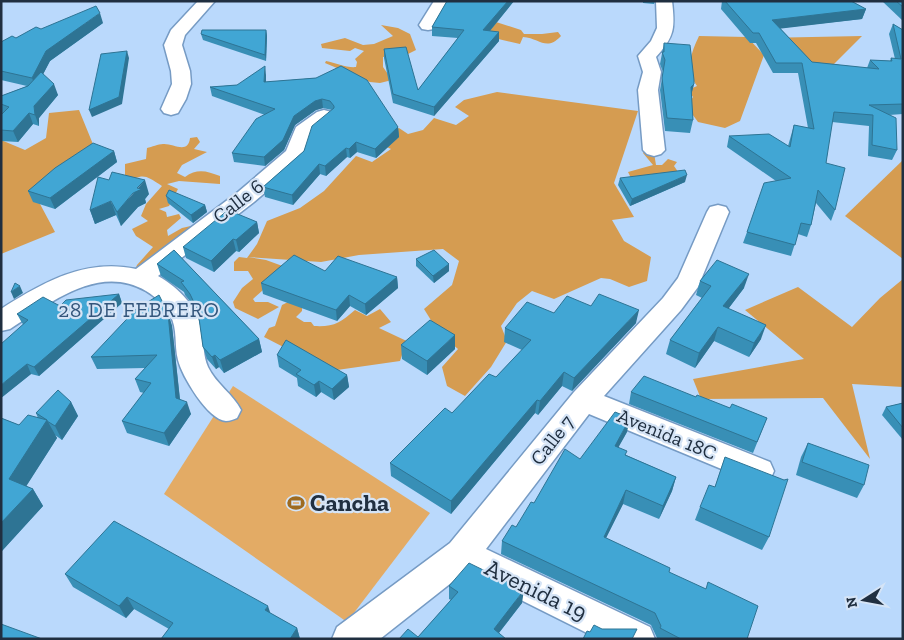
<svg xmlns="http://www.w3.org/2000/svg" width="904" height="640" font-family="'Zilla Slab',serif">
<rect width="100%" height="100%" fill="#bad9fc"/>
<!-- green -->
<polygon fill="#e3ab65" points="233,386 430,513 347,622 164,494"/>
<!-- forest -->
<g fill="#d59c51">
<path d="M496,22L521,30L524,34H542L558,32L561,36C546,52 540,38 523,37L520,44L494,38L483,32Z"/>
<path d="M381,25L398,28L410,34L416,50L408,54L383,57V67L392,80L380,83L370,82L325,63L326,61C336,63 347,68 356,67L357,62L355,59L364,51L355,48L350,51L322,48L321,44L345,38L363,45L374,44L393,36Z"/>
<path d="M699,36L747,37L764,55L740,121L725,128L698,122L687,107L693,97L688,90L697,86C685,69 691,53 699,36Z"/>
<polygon points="862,36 828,70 798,60 760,38"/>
<polygon points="497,92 638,111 614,183 634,217 612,220 624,241 651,257 647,281 629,287 610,279 601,278 554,299 532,291 517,303 501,326 507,341 491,367 465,396 447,386 442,367 458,349 439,333 424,309 452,285 459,261 443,249 359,255 321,262 248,257 266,260 288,268 253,299 255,302 268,302 279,307 258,319 235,308 233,302 242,288 253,279 248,271 234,271 234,262 239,257 247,258 257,244 267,221 300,208 324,191 356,156 372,162 391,149 376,142 399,128 408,134 423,130 434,118 456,125 469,116 455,107 464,100"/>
<polygon points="79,110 97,154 46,190 40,204 55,232 1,254 1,140 25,150 46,138 49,113"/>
<path d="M197,137L200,142L194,149L207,152L182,165L177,173L185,177C197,168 207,171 220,176V184L179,181L167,184L178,189L169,206L159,209L166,212L167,217L179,214L181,218L167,230L168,236L182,228L195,225L133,275L137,265L153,247L136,236L132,229L148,221L141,216L146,204L162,186C145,175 144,173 125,183V164L146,159L147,148C152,147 158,144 163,144C173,143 188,155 190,138Z"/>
<polygon points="644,151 654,153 656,165 662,165 668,159 677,162 674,166 683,179 631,178 628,172 653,165 643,153"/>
<polygon points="903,160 903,259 845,216"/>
<polygon points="903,279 903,387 852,384 870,459 823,398 701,399 693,379 804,359 745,310 798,287 852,327 880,298"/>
<path d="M296,298L302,303V311L296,317L304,322H311L314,326C334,327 340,323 355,310L367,316L380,309L391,322L379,328L413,344L402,355L400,361L330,371L264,337L269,328L275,326L282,305Z"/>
</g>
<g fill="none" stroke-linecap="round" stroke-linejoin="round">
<!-- minor casing -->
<g stroke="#769bc4" stroke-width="3">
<g id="minor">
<polygon points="198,1 215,1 185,35 182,45 190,71 191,84 186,99 178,113 171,115 164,113 161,109 172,84 171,71 164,45 171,30"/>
<polygon points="434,1 450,1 434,29 428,30 422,29 419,25"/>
<path d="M656,1H672C675,28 675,36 656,57L661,72L658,90L665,150L661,154L654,156L647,154L643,150L638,90L643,72L638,56L651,41L657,28Z"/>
<path d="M324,110L331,112L334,116L312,134L304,159L254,202L158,276C179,288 198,307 202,332C204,344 203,356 208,367C216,384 233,394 241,410L237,418C234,419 230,421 226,421C208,420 182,376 178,360C174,345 178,329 170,315C165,305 156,297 146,291C98,263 49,304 10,329L1,331V309C42,283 85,258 136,269L238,192L286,151L296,127L317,112Z"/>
<polygon points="718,205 726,207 729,212 698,287 681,310 604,396 770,462 774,471 770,480 759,484 748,480 589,414 486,549 650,627 655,639 599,639 465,572 380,639 332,639 337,627 450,543 574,392 663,298 678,278 707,212 710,207"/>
</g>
</g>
<!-- minor -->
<use href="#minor" fill="#fff" fill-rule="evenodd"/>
</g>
<!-- wall -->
<g fill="#388fb6">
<polygon points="447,1 514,1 490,31 499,32 499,41 434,116 393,103 384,58 384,49 418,90 458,38 432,36 432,27"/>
<polygon points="643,1 655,1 654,4 643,3"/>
<polygon points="722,1 851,1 866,9 862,19 780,28 812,62 867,68 870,60 890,61 891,58 895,59 889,34 893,24 903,30 903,114 889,115 897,150 892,160 868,156 869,126 832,122 826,163 835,210 831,221 816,203 811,225 807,237 798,234 791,256 743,243 747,232 776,181 727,147 729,136 788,146 794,125 808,128 798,73 773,73 756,43 750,43 721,9"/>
<polygon points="882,1 903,1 903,21"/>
<polygon points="103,23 50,61 43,74 58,95 39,118 39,126 33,124 18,142 1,141 1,96 27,86 1,80 1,42 16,38 41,29"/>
<polygon points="266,30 267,36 266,61 203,40 201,34"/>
<polygon points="664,43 694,84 691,95 693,120 690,133 665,131 660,90 663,72 660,64"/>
<polygon points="266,75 266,82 316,78 398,127 399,137 376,158 357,152 350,158 347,157 326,176 320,174 293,205 265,197 263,187 304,151 332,110 323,108 316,110 295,125 284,150 265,166 234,162 232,153 265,115 212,96 210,87 237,85"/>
<polygon points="114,151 117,162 55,209 33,202 28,191"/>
<polygon points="620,178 685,182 630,206 618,185"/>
<polygon points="149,194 145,199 146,203 138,207 121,226 116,215 95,224 90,210"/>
<polygon points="166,196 205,205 207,212 193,223 168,203"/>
<polygon points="257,222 259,233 239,252 236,251 214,272 186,258 183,247"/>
<polygon points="174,250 259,339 262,352 224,373 219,367 216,369 207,359 203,347 199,318 194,306 185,295 184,292 161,276 157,264"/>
<polygon points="416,259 449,264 449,271 434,283 416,266"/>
<polygon points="325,271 397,277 398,288 366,315 350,306 337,321 263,294 261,283"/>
<polygon points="700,281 744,288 728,309 761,339 749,357 714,341 695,368 666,354 670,340 702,298 696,295"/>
<polygon points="119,294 122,303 39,376 31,374 1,398 23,324 22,323 17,314 60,306"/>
<polygon points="168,313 172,326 180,399 191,414 169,446 127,433 122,421 144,393 140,392 135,379 145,368 97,369 91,357"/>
<polygon points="554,313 636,323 572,391 562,386 538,415 535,413 451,514 391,476 390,463 496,377 522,350 504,342 505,328"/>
<polygon points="401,345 455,349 427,375 402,359"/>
<polygon points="277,355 347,375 349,387 334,400 321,392 316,397 298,386 297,378 279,367"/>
<polygon points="631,392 696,397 730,408 767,418 753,453 629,404"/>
<polygon points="71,402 78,416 62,440 55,435 57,438 26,486 33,489 43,506 1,552 1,418 19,425 38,418 36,413"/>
<polygon points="903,403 903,440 882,415 886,407"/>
<polygon points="627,432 618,447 626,455 676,477 672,491 659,519 623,504 606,538 669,572 747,639 656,639 657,638 651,625 501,554 502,541 516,527 534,503 580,459"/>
<polygon points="808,443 864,485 857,498 796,475 801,457"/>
<polygon points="725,457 769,537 762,550 695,520 700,507 715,487"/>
<polygon points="65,574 270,613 297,628 300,639 161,639 169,629 134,609 126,618 73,587"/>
<polygon points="449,586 522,603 499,633 418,637 451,600 449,599"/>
</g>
<!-- shaded-wall -->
<g fill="#2e7494">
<polygon points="508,1 514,1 483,39 483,30"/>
<polygon points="866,9 862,19 769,30 772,20"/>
<polygon points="100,13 103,23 50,61 36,88 32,78 46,51"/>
<polygon points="266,30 267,36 266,61 265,55"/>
<polygon points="499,32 499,41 434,116 434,107"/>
<polygon points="127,51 129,58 122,104 92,117 89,110"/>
<polygon points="265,66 266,75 266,92 264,82"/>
<polygon points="54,84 58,95 39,118 39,126 35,115 34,106"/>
<polygon points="694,84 691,96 691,87"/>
<polygon points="322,99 323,108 316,110 295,125 284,150 265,166 264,157 294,116 315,101"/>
<polygon points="29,113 33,124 18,142 13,131"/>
<polygon points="398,127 399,137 376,158 375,149"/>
<polygon points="356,142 357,152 350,158 349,149"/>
<polygon points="346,148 347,157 326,176 325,166"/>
<polygon points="114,151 117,162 55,209 50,198"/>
<polygon points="319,164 320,174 293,205 292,195"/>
<polygon points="687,175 685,182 630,206 632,199"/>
<polygon points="145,180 149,194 145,199 146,203 138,207 121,226 117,212"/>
<polygon points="111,201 116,215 95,224 90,210"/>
<polygon points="205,205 207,212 193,223 191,215"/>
<polygon points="257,222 259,233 239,252 236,240"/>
<polygon points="233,239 236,251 214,272 211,261"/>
<polygon points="449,264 449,271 434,283 433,276"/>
<polygon points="749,274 744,288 719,321 723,306"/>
<polygon points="397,277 398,288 366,315 365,304"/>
<polygon points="20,286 23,293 14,299 11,292"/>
<polygon points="119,294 122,303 39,376 34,367"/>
<polygon points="349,295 350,306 337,321 336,310"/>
<polygon points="639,310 636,323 572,391 574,378"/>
<polygon points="168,313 172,326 181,410 187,402 191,414 169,446 164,433 176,398"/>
<polygon points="766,325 761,339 749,357 754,343"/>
<polygon points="718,327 714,341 695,368 699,353"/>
<polygon points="455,335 455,349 427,375 427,361"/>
<polygon points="259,339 262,352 224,373 220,360"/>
<polygon points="215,355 219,367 216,369 212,357"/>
<polygon points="27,364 31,374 1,398 1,385"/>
<polygon points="564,372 562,386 538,415 540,401"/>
<polygon points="347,375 349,387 334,400 332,389"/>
<polygon points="319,381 321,392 316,397 314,385"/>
<polygon points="537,400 535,413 451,514 451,501"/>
<polygon points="71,402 78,416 62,440 55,426"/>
<polygon points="630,418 627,432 612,459 615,446"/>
<polygon points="47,420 57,438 20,496 9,479"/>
<polygon points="676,477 672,491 659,519 663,506"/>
<polygon points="33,489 43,506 1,552 1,523"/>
<polygon points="626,490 623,504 600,550 604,537"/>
<polygon points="524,590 522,603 494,639 494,629"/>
<polygon points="127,597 134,609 126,618 119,606"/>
<polygon points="268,606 272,618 265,610"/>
<polygon points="297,628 300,639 290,639"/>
</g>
<!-- building -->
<g fill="#41a6d4" stroke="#2e7494">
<polygon points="447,1 508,1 483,30 499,32 434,107 393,94 384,49 406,47 418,90 464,30 432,27"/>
<polygon points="725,1 851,1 866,9 772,20 812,62 879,69 870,60 892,61 891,58 901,59 893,24 903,30 903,104 869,105 896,118 897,150 872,145 873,115 834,112 826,163 845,168 835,210 818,190 811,225 801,223 795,245 747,232 764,183 791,178 729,136 769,134 790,147 794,125 814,129 802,63 776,63 759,33 753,33"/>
<polygon points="896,1 903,1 903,7"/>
<polygon points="96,6 100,13 46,51 32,78 1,71 1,42 12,36 16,38 36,27 41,29"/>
<polygon points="202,30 266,30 265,55 201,34"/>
<polygon points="664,43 690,45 694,80 694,84 691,87 693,120 667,118 662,78 665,60 662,52 664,52"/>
<polygon points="127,51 119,97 89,110 101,54"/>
<polygon points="265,66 264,82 316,78 341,66 367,80 398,127 375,149 356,142 349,149 346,148 325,166 319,164 292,195 263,187 304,151 312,126 334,108 334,106 330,101 322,99 315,101 294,116 283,140 264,157 232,153 256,119 275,109 210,87 237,85"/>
<polygon points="41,72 54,84 34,106 35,115 29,113 13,131 1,130 1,115 9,107 1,104 1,96 28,86"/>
<polygon points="93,143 114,151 50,198 28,191 55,168"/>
<polygon points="685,170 687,175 632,199 620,178"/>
<polygon points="112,172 145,180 137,188 142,189 133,193 117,212 111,201 90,210 98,177 109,180"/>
<polygon points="169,190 205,205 191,215 166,196"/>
<polygon points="228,210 257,222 236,240 233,239 211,261 183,247"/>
<polygon points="174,250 259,339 220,360 215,355 212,357 203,347 198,311 190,294 181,282 184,281 157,264"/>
<polygon points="434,250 449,264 433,276 416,259"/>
<polygon points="294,255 325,271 338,256 397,277 365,304 349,295 336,310 261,283"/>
<polygon points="717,260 749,274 723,306 766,325 754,343 718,327 699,353 670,340 711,286 700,281"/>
<polygon points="15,283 20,286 11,292"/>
<polygon points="119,294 34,367 27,364 1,385 1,344 28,320 17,314 43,297 60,306 66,300"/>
<polygon points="599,294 639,310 574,378 564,372 540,401 537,400 451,501 390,463 445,408 452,413 489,374 496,377 531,340 505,328 527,302 554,313 567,296 591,306"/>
<polygon points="159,295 168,313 176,398 187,402 164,433 122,421 151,383 135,379 157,355 91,357 141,304 143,305"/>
<polygon points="430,320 455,335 427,361 401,345"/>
<polygon points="286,340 347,375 332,389 319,381 314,385 296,374 301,370 277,355"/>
<polygon points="644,376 696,397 697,395 730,408 732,404 767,418 757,442 631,392"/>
<polygon points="58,390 71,402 55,426 47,421 47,420 36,413"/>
<polygon points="903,403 903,428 886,407"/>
<polygon points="615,412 630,418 615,446 627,451 625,455 676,477 663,506 626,490 604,537 670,568 669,572 706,589 708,582 758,606 747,639 681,639 660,628 661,626 655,613 502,541 512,525 516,527 531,502 534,503 565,449 580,459"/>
<polygon points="28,415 47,420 9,479 33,489 1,523 1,418 19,425"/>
<polygon points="808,443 869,465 864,485 802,462"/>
<polygon points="725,457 784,480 788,479 769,537 700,507 709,485 715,487"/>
<polygon points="114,521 268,606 265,610 297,628 290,639 161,639 173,623 127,597 119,606 65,574"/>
<polygon points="469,563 524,590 494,629 506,639 399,639 408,629 418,637 458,592 449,586"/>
<polygon points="1,624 42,639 1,639"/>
<polygon points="594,625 602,629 637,629 632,639 583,639 587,631 590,632"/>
</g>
<!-- icons -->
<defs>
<g id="stadium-bare" transform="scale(1.35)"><path d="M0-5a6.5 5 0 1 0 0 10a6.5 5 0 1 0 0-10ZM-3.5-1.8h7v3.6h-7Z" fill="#9e6b21" stroke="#d5e4f6" stroke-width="2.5" paint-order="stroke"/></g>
</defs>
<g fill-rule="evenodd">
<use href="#stadium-bare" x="296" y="503"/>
</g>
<g text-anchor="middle" stroke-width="4.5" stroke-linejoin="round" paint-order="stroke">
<!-- street labels -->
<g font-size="20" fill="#202f40" stroke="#d5e4f6">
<text transform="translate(238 201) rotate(-38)" y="7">Calle 6</text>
<text transform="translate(667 434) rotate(22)" y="7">Avenida 18C</text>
<text transform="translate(552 440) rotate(-52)" y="7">Calle 7</text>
</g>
<!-- neighbourhood labels -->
<g font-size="21" letter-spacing="1" fill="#33557b" stroke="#d5e4f6">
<text x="139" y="317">28 DE FEBRERO</text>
</g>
<!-- near-poi labels -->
<g font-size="24" font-weight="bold" fill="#202f40" stroke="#d5e4f6" text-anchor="start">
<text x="310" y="511">Cancha</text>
</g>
<!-- near-street labels -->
<g font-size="24" fill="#202f40" stroke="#d5e4f6">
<text transform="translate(536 590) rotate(26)" y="8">Avenida 19</text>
</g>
</g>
<!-- border -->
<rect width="904" height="640" fill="none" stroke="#202f40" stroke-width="5"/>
<!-- north arrow -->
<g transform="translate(864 600) rotate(259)" stroke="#d5e4f6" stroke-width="4" paint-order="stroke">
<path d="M0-4L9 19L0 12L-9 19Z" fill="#202f40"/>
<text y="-8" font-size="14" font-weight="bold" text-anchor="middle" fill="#202f40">N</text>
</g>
</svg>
